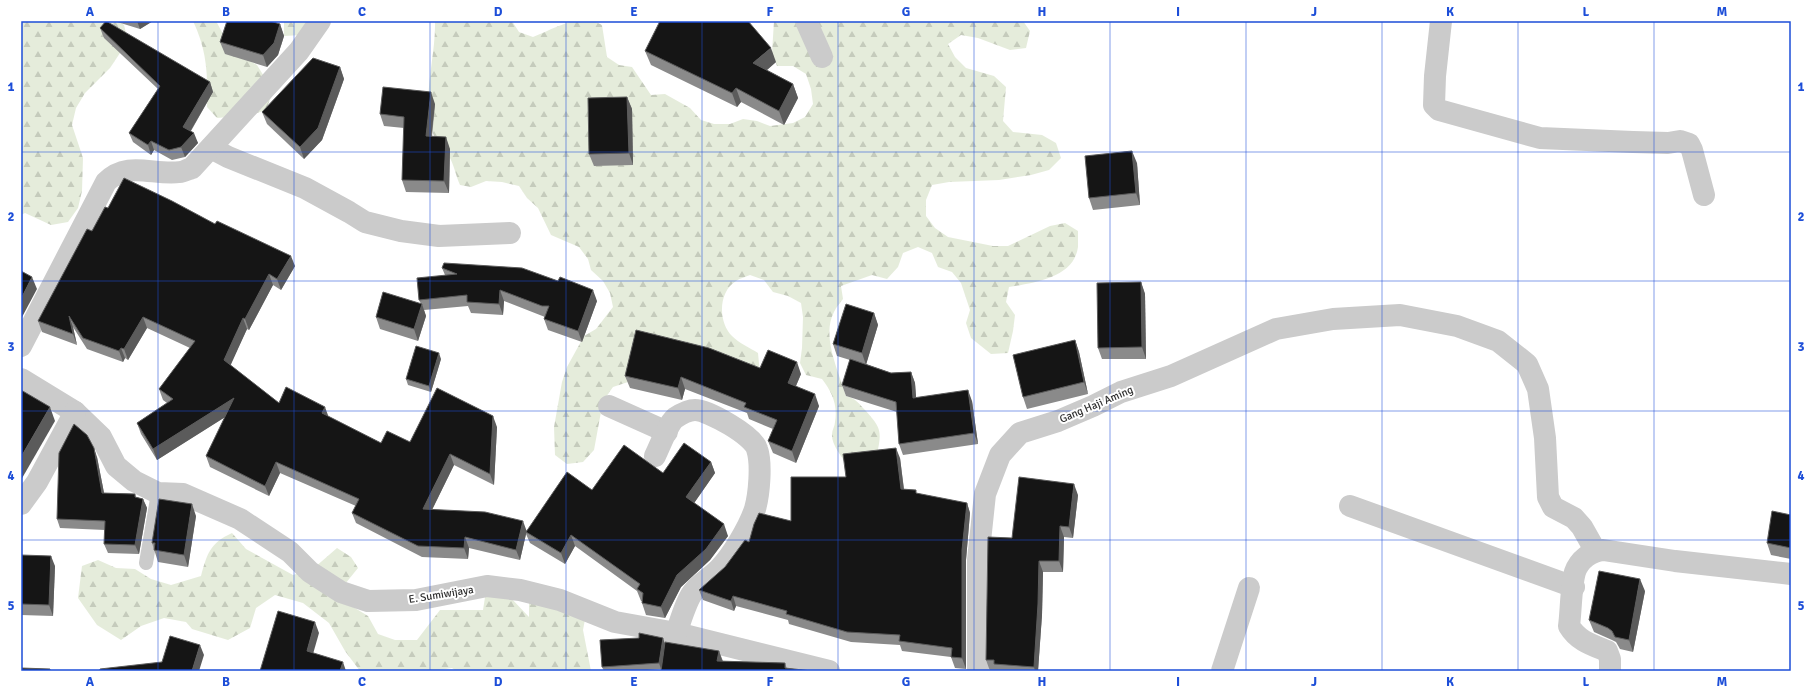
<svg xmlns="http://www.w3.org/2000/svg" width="1812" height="692" font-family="Signika,sans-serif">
<defs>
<pattern id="forest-firs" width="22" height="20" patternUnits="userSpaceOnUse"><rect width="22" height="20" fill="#e5ecdb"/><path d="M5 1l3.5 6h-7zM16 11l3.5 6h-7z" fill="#c5cbbc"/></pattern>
</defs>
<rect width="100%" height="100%" fill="#fff"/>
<!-- forest -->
<g fill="url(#forest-firs)">
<polygon points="21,21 119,21 124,25 128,41 110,68 85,93 76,108 72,125 83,158 82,191 78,208 68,222 51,225 25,213 21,215"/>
<path d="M193,21H216L223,34L245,58L257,65L265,78L272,94L266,110L251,115L217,118L207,107C208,75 207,50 193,21Z"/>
<polygon points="284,21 327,21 302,35 284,36"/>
<path d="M435,21H512L519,32L533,37C554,29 579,12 602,25L607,57L619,65L632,67L651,95L665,94L690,108L701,120L714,124H730L743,119L757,121L770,126L793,123L805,117L813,104L811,89L806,74L793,66H777L772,53L774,21H1023L1030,31L1026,48L1010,50L978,38L961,35L948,44L955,57L966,68L994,76L1006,87L1003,121L1013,132L1042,135L1056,143L1061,158L1049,170L1031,175L999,180L949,182L932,185L926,200V216L935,228L948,237L993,246H1008L1050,226L1065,223L1078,231C1078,236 1078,242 1078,247C1074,278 1033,283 1009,287L1006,302L1015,315L1013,331L1008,353L991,354L971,338L966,323L970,310L961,283L952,272L938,267L932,253L918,247L903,253L898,267L887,279L872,275L841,286L843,299C840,303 836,307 834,312C821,336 839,372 846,396C857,399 858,403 866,411C881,428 882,431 877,454L847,465C842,457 831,444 832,434C832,430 835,426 835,422C838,405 832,392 822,379L806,375L800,363L802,348L803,317L801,303L788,296L773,292L764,280L750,275C746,277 740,278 736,281C718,292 718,322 732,336C739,343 750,348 758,353L760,374L637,379L613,387L603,401L594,450L583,462L567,464L555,455L554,427L562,382L567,367L584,336L596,329L613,307L610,293L603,281L591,270L588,259L579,247L551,235L538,208L527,198L519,186L502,182L486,181L471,187L460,185C456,176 454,165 449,156C444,148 435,141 432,131C422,94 436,57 435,21Z"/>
<path d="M232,533L246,549L293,575L314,568L337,548L351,557L358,568L341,589L350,605L368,616L378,634L395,640H417L440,610H483L486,591L510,597L529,617V596L587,609L583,630L591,671H456L452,668L432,671H360L345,651L329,623L303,603L275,595L256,608L250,628L228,640L192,629L186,622L164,618L141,626L121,640L97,625L78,598L82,566L98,560L116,568L135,569L151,579L171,585L201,576C207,554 210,543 232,533Z"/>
</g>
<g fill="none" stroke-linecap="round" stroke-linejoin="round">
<!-- lane -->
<polyline stroke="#cbcbcb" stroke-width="14" points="146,563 158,493"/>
<!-- street -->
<g stroke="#cbcbcb" stroke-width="22">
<polyline points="806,21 822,57"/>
<polyline points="1441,21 1435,76 1434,105 1439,110 1540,138 1633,142 1668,143 1680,141 1689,144 1692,150 1704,195"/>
<polyline points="211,148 228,157 305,188 349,212 365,222 401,231 439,236 510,233"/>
<path d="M21,346L106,182C128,160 154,176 180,172C184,172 188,169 192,168L299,51L320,21"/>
<polyline points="21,379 75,412 101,437 116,466 134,481 158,493 183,494 240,519 290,552 310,572 341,592 368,601 416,600 487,586 520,590 560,600 615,622 676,633 829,671"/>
<polyline points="609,406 667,432"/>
<path d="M655,456C660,446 668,424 675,418C681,414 688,410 695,410C708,410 754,436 757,449C762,464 759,495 755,509C749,527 732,556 719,569C711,577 701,583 694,591C687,598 680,623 676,633"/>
<polyline points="21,504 37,482 75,412"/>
<polyline points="1350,506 1574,587"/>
<polyline points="978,671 978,560 985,494 1000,455 1020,433 1058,421 1093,406 1121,392 1171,376 1276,329 1333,319 1400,315 1457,326 1498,341 1527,364 1538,389 1545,438 1548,497 1553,507 1574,518 1582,527 1595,550"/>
<polyline points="1222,671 1249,588"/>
<path d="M1610,671V659L1607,651C1592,645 1578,641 1569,626C1571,612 1571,585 1575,572C1579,560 1591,551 1603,550L1675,561L1791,574"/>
</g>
</g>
<!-- wall -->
<g fill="#8a8a8a">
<polygon points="114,21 153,21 140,29"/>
<polygon points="275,23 280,24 284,36 278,55 267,67 225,54 220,42"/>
<polygon points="100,28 210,82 213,92 191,131 198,143 185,157 172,160 154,150 151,155 133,142 129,133 158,89 104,38"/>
<polygon points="645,51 776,62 767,70 793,84 798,98 784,125 741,102 737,107 651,65"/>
<polygon points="340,67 344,79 322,140 304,159 267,124 262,112"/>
<polygon points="627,97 632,109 633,165 594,166 589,154"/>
<polygon points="435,104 432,137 450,149 449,193 406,192 402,180 404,128 384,126 380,114"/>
<polygon points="1137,163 1140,205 1093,210 1089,198"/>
<polygon points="108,208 295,266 281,290 273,285 249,330 247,329 230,365 279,403 329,417 381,443 410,442 497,427 494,485 454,465 432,510 526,531 592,490 663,473 711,462 715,473 694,503 728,536 710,560 681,587 665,618 646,615 642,603 642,601 641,601 637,591 575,546 565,564 530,543 526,534 520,560 469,548 468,559 422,557 356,523 352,513 356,506 280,473 269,496 210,467 206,456 225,417 157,460 141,434 137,423 167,403 163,400 159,389 190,348 147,328 128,360 125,358 123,362 87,349 73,327 77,345 42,332 38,321 92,231"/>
<polygon points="442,268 597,301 582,342 548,330 544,319 545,317 504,301 503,315 471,313 468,306 424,310 426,316 418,341 380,329 376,317 421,304 419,300 445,275"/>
<polygon points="1141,282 1145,294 1146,359 1102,359 1098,348"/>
<polygon points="874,313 878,325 866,364 891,373 911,372 915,383 916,398 972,401 978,444 903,455 899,444 897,412 846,396 842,385 850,360 837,356 833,344"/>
<polygon points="1075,340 1079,352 1088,394 1027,409 1023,397"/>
<polygon points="441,359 431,392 408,385 406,379"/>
<polygon points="760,368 801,374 796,386 819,406 796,463 773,453 768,441 773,429 749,419 747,413 685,389 682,400 630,388 625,376"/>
<polygon points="97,457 104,493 135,494 136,497 143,499 147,508 139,554 108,553 104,544 105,530 60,528 57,519"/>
<polygon points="900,458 904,489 917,494 967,503 970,513 966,560 966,669 955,668 951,657 902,651 900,645 851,642 789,624 788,620 736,606 734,611 703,600 699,590 725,567 749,542 791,521 846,477"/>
<polygon points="1078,495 1073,538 1064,537 1063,572 1043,572 1042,615 1038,671 990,671 986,660 1012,538"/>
<polygon points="1791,515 1791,559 1771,555 1767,543"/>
<polygon points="196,516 188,567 158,562 152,543"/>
<polygon points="21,555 55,566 53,616 21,615"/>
<polygon points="1645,591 1633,652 1620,649 1616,642 1612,640 1594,632 1589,620"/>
<polygon points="665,643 719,651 723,661 785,663 787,669 661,669 633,671 604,671 602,667"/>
</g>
<!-- shaded-wall -->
<g fill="#5b5b5b">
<polygon points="137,21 153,21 140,29"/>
<polygon points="280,24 284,36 278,55 267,67 263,55"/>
<polygon points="771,48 776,62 759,77 753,63"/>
<polygon points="340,67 344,79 322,140 304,159 300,147"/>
<polygon points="210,82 213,92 187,137 183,127"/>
<polygon points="793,84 798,98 784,125 779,111"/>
<polygon points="736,88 741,102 737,107 732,93"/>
<polygon points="431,92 435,104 430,148 426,136"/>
<polygon points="627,97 632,109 633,165 629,153"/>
<polygon points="194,133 198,143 185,157 181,147"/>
<polygon points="446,137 450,149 449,193 444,181"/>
<polygon points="151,141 154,150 151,155 148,145"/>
<polygon points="1132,151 1137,163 1140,205 1136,193"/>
<polygon points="291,256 295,266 281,290 277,279"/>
<polygon points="269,274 273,285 249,330 245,319"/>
<polygon points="32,277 37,289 21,319 21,299"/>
<polygon points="1141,282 1145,294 1146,359 1142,347"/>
<polygon points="500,290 504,301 503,315 499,304"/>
<polygon points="593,290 597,301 582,342 578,331"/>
<polygon points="422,304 426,316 418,341 414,329"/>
<polygon points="874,313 878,325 866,365 862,353"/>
<polygon points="69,316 73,327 77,345 73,334"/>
<polygon points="143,317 147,328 128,360 124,349"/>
<polygon points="243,318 247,329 228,371 224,360"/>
<polygon points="1075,340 1079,352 1088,394 1084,382"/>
<polygon points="121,348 125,358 123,362 119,351"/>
<polygon points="439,353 441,359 431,392 429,386"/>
<polygon points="797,362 801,374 792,395 788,383"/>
<polygon points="911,372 915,383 917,409 913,398"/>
<polygon points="681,377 685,389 682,400 678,388"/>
<polygon points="968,390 972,401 978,444 974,433"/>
<polygon points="815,394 819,406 796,463 792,451"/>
<polygon points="234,398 238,409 157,460 153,449"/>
<polygon points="50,407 55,421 21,480 21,457"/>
<polygon points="325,407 329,418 322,413"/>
<polygon points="493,416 497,427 494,485 490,474"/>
<polygon points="94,448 97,457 106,503 102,493"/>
<polygon points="896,448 900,458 905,499 901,489"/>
<polygon points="450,454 454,465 427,520 423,509"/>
<polygon points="276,462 280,473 269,496 265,486"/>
<polygon points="711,462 715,473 690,509 686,497"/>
<polygon points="1074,484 1078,495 1073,538 1069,527"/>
<polygon points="143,499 147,508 139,554 135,545"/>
<polygon points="967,503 970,513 966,560 966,669 962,658 962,550"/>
<polygon points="192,504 196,516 188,567 184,555"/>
<polygon points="523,521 527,532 526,532 526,534 520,560 516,550"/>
<polygon points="724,524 728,536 710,560 681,587 665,618 661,607 677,575"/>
<polygon points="1060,526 1064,537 1063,572 1059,561"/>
<polygon points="571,535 575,546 565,564 561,553"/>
<polygon points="465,537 469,548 468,559 464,548"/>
<polygon points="51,556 55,566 53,616 49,605"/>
<polygon points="1039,561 1043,572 1042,615 1038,671 1035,671 1034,667"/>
<polygon points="1640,579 1645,591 1633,652 1629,640"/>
<polygon points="733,596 736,606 734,611 731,601"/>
<polygon points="315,622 319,633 311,661 307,651"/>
<polygon points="663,638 665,644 661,669 659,663"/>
<polygon points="200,645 204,655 199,671 192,671"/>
<polygon points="719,651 723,663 717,661"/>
<polygon points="343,662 346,671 340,671"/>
</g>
<!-- building -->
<g fill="#151515" stroke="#5b5b5b">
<polygon points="106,21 210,82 183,127 194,133 181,147 169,150 151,141 148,145 129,133 160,86 100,28"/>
<polygon points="227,21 270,21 280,24 274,43 263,55 220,42"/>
<polygon points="660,21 748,21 771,48 753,63 793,84 779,111 736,88 732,93 645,51"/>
<polygon points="313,58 340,67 318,128 300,147 262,112"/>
<polygon points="383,87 431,92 426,136 446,137 444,181 402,180 404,117 380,114"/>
<polygon points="627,97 629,153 589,154 588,98"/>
<polygon points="1132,151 1136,193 1089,198 1085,156"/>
<polygon points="124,178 172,201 215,224 217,221 291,256 277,279 269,274 245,319 243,318 224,360 279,403 286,387 325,407 322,413 381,443 387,431 410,442 437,388 493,416 490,474 450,454 423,509 485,512 523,521 516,550 465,537 464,548 418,546 352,513 359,499 276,462 265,486 206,456 234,398 153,449 137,423 173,399 159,389 195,341 143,317 124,349 121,348 119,351 83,338 69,316 73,334 38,321 87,229 92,231 105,207 108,208"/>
<polygon points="444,263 522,268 558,281 560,277 593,290 578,331 544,319 549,306 542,306 500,290 499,304 467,302 467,295 419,300 417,278 457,274 442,268"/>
<polygon points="21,271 32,277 21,299"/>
<polygon points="1141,282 1142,347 1098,348 1097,283"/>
<polygon points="383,292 422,304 414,329 376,317"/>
<polygon points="846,304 874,313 862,353 833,344"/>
<polygon points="636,330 709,348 760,368 768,350 797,362 788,383 815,394 792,451 768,441 777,420 744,407 746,403 681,377 678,388 625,376"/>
<polygon points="1075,340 1084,382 1023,397 1013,355"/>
<polygon points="416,346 439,353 429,386 406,379"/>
<polygon points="850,359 891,373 911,372 913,398 968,390 974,433 899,444 896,402 842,385"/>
<polygon points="21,390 50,407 21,457"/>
<polygon points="74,424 87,435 94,448 102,493 135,494 135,497 143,499 135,545 104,544 105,521 57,519 59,453"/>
<polygon points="684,443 711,462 686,497 724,524 706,549 677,575 661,607 642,603 643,593 637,589 640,584 571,535 561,553 526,532 567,472 592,490 624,445 663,473"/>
<polygon points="896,448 901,489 916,490 916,493 967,503 962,550 962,658 951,657 952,648 899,641 900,635 847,632 786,614 787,611 733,596 731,601 699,590 725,567 745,540 749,542 754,524 759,513 791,521 791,477 846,477 843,454"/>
<polygon points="1019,477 1074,484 1069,527 1060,526 1059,561 1039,561 1038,604 1034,667 994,664 994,660 986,660 988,537 1012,538"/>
<polygon points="159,499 192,504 184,555 154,550 155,543 152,543"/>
<polygon points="1772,511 1791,515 1791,548 1767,543"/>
<polygon points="21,555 51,556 49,605 21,604"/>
<polygon points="1599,571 1640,579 1629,640 1615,637 1612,631 1608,628 1589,620"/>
<polygon points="278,611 315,622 307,651 343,662 340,671 260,671"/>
<polygon points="639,633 663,638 659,663 602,667 600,640 639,638"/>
<polygon points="170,636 200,645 192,671 100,671 100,669 162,662"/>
<polygon points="665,642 719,651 717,661 785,663 785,668 812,671 661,671"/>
<polygon points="21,668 50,669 50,671 21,671"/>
</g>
<!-- grid -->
<path fill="none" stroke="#1d4ed8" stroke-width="1" stroke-opacity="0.55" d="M158,21V671M294,21V671M430,21V671M566,21V671M702,21V671M838,21V671M974,21V671M1110,21V671M1246,21V671M1382,21V671M1518,21V671M1654,21V671M21,152H1791M21,281H1791M21,411H1791M21,540H1791"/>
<g text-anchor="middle" stroke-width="4" stroke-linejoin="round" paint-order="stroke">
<!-- street labels -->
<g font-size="11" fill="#2e2e2e" stroke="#fff">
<text transform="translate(1096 404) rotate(-23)" y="4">Gang Haji Aming</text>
<text transform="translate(441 594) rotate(-9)" y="4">E. Sumiwijaya</text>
</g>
</g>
<!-- border -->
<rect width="1812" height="692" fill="none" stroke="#ffffff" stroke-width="44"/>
<rect x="22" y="22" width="1768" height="648" fill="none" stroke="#1d4ed8" stroke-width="1.5"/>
<g font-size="13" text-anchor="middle" font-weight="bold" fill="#1d4ed8">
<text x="90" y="16">A</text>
<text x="226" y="16">B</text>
<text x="362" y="16">C</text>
<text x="498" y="16">D</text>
<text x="634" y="16">E</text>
<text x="770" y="16">F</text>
<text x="906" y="16">G</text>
<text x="1042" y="16">H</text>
<text x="1178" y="16">I</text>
<text x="1314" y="16">J</text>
<text x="1450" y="16">K</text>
<text x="1586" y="16">L</text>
<text x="1722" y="16">M</text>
<text x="11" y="91">1</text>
<text x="1801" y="91">1</text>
<text x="11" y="221">2</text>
<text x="1801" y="221">2</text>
<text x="11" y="351">3</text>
<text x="1801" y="351">3</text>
<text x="11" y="480">4</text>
<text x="1801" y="480">4</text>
<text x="11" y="610">5</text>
<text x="1801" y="610">5</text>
<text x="90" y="686">A</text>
<text x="226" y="686">B</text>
<text x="362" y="686">C</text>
<text x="498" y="686">D</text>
<text x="634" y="686">E</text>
<text x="770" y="686">F</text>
<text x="906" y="686">G</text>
<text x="1042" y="686">H</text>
<text x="1178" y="686">I</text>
<text x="1314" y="686">J</text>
<text x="1450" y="686">K</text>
<text x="1586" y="686">L</text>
<text x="1722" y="686">M</text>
</g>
</svg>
